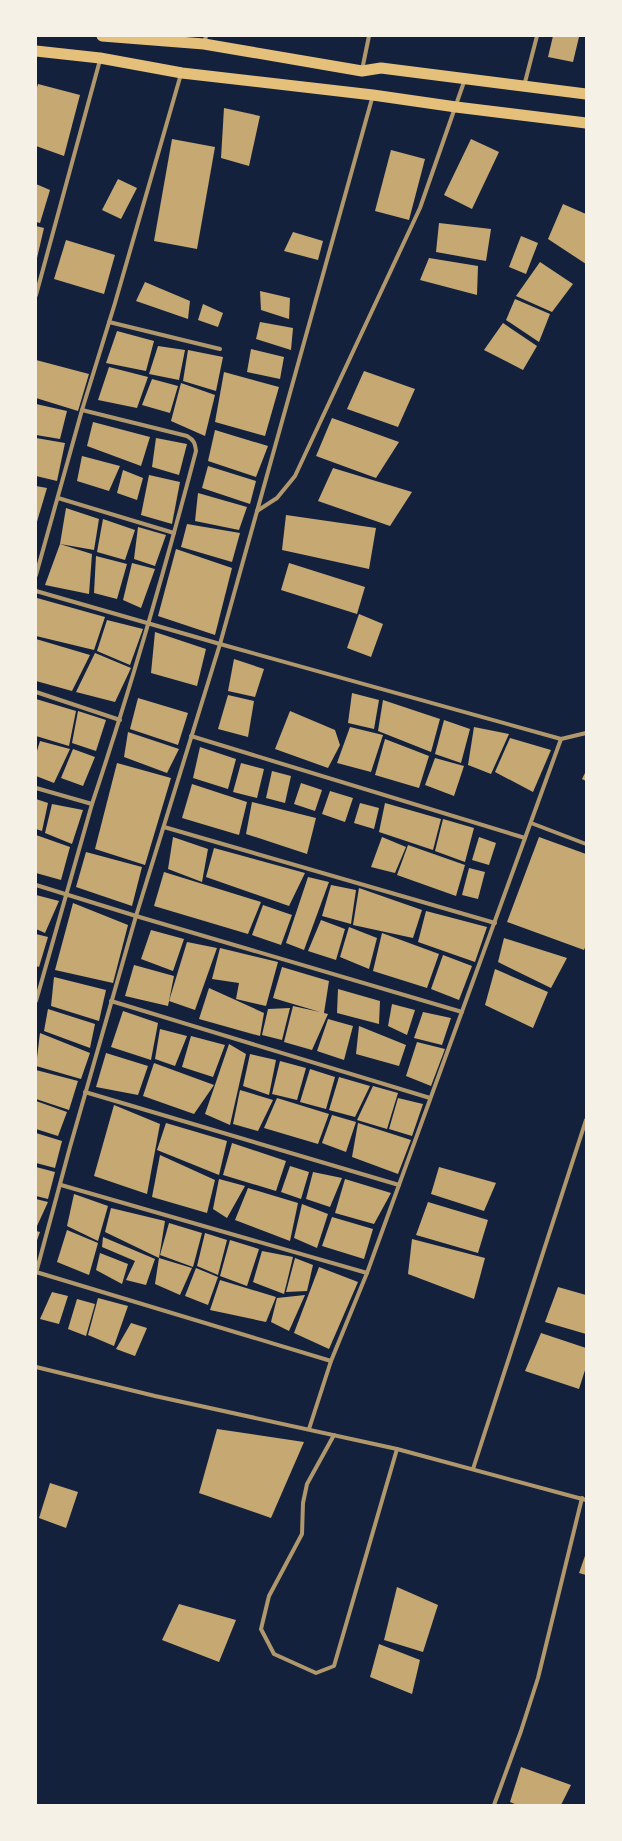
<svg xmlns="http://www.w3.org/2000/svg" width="622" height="1841" font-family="Overpass,sans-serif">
<rect width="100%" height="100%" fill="#14213d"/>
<!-- building -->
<g fill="#c6a872">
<polygon points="553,36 579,37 573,62 548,57"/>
<polygon points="38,84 80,95 64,156 36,146 36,91"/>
<polygon points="224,108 260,116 249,166 221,158"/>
<polygon points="172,139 215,147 197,249 154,241"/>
<polygon points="471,139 499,152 472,209 444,195"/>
<polygon points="391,150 425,159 409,220 375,211"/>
<polygon points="118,179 137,188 121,219 102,210"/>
<polygon points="36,184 50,190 40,223 36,222"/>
<polygon points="563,204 586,214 586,264 548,239"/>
<polygon points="439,223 491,229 486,261 436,252"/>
<polygon points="36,226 44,228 37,258 36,258"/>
<polygon points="293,232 323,241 318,260 284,251"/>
<polygon points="521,236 538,243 526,274 509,267"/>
<polygon points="66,240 115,255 104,294 54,279"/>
<polygon points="429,258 478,266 477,295 420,280"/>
<polygon points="540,262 573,284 552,312 516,296"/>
<polygon points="145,282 190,301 188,319 136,301"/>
<polygon points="260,291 290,298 289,319 261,310"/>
<polygon points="515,299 550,314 539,342 506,320"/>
<polygon points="203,304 223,313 218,327 198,320"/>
<polygon points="260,322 293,328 291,350 256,339"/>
<polygon points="503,323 537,346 523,370 484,350"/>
<polygon points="117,331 154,341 146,371 106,363"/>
<polygon points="158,346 185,350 179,380 149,374"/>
<polygon points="251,349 284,357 280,379 247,372"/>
<polygon points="188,350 223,357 216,391 183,381"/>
<polygon points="36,360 89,374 78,411 36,398"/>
<polygon points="109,367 148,377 137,408 98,400"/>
<polygon points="364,371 415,389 398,427 347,409"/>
<polygon points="224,372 279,387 265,436 215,422"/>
<polygon points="152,379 178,386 170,413 142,405"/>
<polygon points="181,383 215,395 205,436 171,421"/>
<polygon points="36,404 67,411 60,439 36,435"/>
<polygon points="332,418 399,442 376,478 316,456"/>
<polygon points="93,422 150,437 141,466 87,446"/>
<polygon points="215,430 268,446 256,477 208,461"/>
<polygon points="36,438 65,443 57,481 36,476"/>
<polygon points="156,438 187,444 179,475 152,467"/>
<polygon points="82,456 120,466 109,491 77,481"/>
<polygon points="208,466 256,481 250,504 202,488"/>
<polygon points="333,468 412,492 390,526 318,501"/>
<polygon points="123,470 143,478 137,500 117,493"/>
<polygon points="149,475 180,482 172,524 141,515"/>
<polygon points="36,486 47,488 36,525"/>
<polygon points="198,493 247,507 239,530 195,521"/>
<polygon points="66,508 99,519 94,550 60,544 92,554 89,594 45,585 60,544"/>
<polygon points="286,515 376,528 369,569 282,550"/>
<polygon points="103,519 135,530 125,560 97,552"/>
<polygon points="187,524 240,533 232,562 181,547"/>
<polygon points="138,527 166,535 155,566 134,559"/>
<polygon points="176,549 232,568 215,635 158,616"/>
<polygon points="96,556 127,564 117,599 94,593"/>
<polygon points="132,563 155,569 141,608 123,600"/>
<polygon points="289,563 365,587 357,614 281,590"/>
<polygon points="37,598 105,617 94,650 36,636"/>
<polygon points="359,614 383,624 371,657 347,648"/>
<polygon points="107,620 143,629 130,665 97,651"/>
<polygon points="155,632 206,649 197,686 151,673"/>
<polygon points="36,639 90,655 72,691 36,681"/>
<polygon points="95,653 131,668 115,702 76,692"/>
<polygon points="234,659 264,669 255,697 228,691"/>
<polygon points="352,693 379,700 374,729 348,723"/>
<polygon points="228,695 254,701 248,737 218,729"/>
<polygon points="138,698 188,713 178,745 130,729"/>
<polygon points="36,699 76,711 69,746 36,736"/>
<polygon points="383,700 440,719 431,752 378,731"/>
<polygon points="78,711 106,720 96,751 72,743"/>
<polygon points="290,711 335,730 340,745 328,768 275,749"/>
<polygon points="444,720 470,729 461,763 435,754"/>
<polygon points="350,727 383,735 371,772 337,763"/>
<polygon points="474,727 509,734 491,774 468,765"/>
<polygon points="128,732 179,749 167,773 124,757"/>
<polygon points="510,738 551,750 533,792 495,772"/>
<polygon points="385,739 429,756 419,788 375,775"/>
<polygon points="40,741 70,749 54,783 36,776 36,754"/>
<polygon points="200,747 236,759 228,789 193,778"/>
<polygon points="73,749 95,757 83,786 61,778"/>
<polygon points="435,758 464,766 454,796 425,785"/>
<polygon points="117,763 171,778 145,865 95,849"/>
<polygon points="241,763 264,769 257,798 233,792"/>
<polygon points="272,771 291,776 285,803 266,798"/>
<polygon points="586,771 586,781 582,779"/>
<polygon points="301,783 322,790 315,811 294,804"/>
<polygon points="192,784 247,802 239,835 182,818"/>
<polygon points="330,791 353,798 345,822 322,814"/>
<polygon points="36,799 48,803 42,831 36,829"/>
<polygon points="252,802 316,818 307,854 246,834"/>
<polygon points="360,803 379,808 374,829 354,823"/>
<polygon points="385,803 441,819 433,850 379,832"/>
<polygon points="52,804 83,810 72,844 45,833"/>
<polygon points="443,819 474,828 465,862 435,851"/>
<polygon points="36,835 70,847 61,880 36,873"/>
<polygon points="173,837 208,849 202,882 168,869"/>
<polygon points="382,837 406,847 395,873 371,867"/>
<polygon points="479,837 496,843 489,865 472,860"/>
<polygon points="539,837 586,854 586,945 584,950 507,922"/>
<polygon points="408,845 465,865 456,896 397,875"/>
<polygon points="214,848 305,873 289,906 206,877"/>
<polygon points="86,852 142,867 132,906 76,887"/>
<polygon points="469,868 485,872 478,899 462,895"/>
<polygon points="164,872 261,902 248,934 154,906"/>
<polygon points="308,877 329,882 304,950 286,943"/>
<polygon points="331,885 356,890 351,924 322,916"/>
<polygon points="359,888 422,910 413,938 353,925"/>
<polygon points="36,895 59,901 45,933 36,929"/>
<polygon points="73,903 128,925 113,983 55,970"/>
<polygon points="263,905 292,915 281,945 252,935"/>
<polygon points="426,911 487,927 475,962 418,942"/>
<polygon points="321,920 345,929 336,960 308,951"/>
<polygon points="349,927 377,938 369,969 340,957"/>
<polygon points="151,930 184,939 173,971 141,959"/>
<polygon points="382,933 439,954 427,988 373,971"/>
<polygon points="36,934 48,937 39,967 36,966"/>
<polygon points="504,938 567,958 551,988 498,962"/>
<polygon points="187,942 217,948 195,1010 169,1001"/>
<polygon points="220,948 278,962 266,1006 236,999 239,983 212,979"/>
<polygon points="443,955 472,966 459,1000 431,989"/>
<polygon points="134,965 174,976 168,1006 125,996"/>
<polygon points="282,967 329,981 324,1013 328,1014 312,1050 284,1042 293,1006 320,1012 273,998"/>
<polygon points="495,969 548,992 533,1028 485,1005"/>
<polygon points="54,977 106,990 99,1021 51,1006"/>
<polygon points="209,988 264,1013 260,1036 199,1019"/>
<polygon points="338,989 380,1001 379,1024 337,1013"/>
<polygon points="392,1004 415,1010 407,1035 388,1026"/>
<polygon points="290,1008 282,1040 262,1035 268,1009"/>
<polygon points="48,1009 95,1024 90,1048 44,1031"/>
<polygon points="123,1011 158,1023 151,1060 111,1047"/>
<polygon points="423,1012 451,1018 442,1045 414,1038"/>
<polygon points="328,1019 353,1026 344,1060 317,1051"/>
<polygon points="359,1026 406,1045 399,1066 356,1054"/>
<polygon points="160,1029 187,1036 175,1066 155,1059"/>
<polygon points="40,1033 90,1053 81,1079 36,1066"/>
<polygon points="191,1036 225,1045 213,1077 182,1067"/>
<polygon points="417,1042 445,1049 431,1086 406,1076"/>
<polygon points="229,1044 246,1054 230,1125 205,1114"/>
<polygon points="106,1053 148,1066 138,1095 96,1087"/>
<polygon points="250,1054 276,1060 269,1095 243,1086"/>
<polygon points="280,1061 306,1068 297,1100 272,1094"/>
<polygon points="154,1063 214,1085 194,1114 143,1096"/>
<polygon points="310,1069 335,1077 326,1109 300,1102"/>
<polygon points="36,1070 78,1081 69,1110 36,1099"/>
<polygon points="339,1077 370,1086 355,1117 329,1110"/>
<polygon points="373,1086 398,1093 387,1129 357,1120"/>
<polygon points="240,1090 273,1100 258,1131 233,1124"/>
<polygon points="277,1098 329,1114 318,1144 264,1128"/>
<polygon points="398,1098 423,1104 412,1136 389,1129"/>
<polygon points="36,1101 67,1112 58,1136 36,1129"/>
<polygon points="114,1105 160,1124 147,1194 94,1176"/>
<polygon points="332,1115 356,1122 346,1152 322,1143"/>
<polygon points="166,1123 227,1141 219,1175 157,1150"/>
<polygon points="358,1123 411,1140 398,1174 352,1157"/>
<polygon points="36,1133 62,1141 55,1168 36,1163"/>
<polygon points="232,1143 286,1161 276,1191 223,1175"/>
<polygon points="160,1155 215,1180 207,1213 152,1197"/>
<polygon points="290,1166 309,1172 301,1199 281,1192"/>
<polygon points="36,1167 55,1172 48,1199 36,1196"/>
<polygon points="439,1167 496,1183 484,1211 431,1194"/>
<polygon points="313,1172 342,1178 330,1207 306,1199"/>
<polygon points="219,1179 245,1186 227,1218 213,1209"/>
<polygon points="345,1179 391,1193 374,1224 335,1213"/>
<polygon points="248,1188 298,1203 290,1241 235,1220"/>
<polygon points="74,1194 108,1206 98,1241 67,1226"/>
<polygon points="36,1199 48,1202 37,1226 36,1226"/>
<polygon points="428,1202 488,1220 478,1253 416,1235"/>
<polygon points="302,1204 328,1214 317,1248 294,1238"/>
<polygon points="111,1208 165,1221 159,1258 105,1232"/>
<polygon points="332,1217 373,1229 364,1259 322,1246"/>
<polygon points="169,1223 202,1233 193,1267 160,1255"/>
<polygon points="67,1230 98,1243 89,1275 57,1262"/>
<polygon points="36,1231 40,1232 36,1243"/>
<polygon points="205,1233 227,1240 218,1275 197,1266"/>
<polygon points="103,1237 155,1259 146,1285 126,1280 135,1261 102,1247"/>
<polygon points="412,1239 485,1258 474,1299 408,1274"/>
<polygon points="230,1240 259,1249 247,1286 220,1276"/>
<polygon points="262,1251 293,1257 284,1294 253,1282"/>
<polygon points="100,1253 128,1264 122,1284 96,1270"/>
<polygon points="159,1258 192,1268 180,1295 155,1284"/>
<polygon points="295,1258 313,1265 307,1291 286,1292"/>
<polygon points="319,1267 358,1282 329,1349 294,1333"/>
<polygon points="196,1268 218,1277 208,1305 185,1296"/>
<polygon points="220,1280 276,1297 266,1322 210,1310"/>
<polygon points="558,1287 586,1295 586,1334 545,1322"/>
<polygon points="52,1292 68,1296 59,1324 40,1319"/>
<polygon points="305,1295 289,1331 271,1322 277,1298"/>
<polygon points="98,1298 128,1306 114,1346 88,1335"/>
<polygon points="77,1299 95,1304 86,1336 68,1329"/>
<polygon points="131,1323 147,1328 135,1356 116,1349"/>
<polygon points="541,1333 586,1348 586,1367 579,1389 525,1371"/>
<polygon points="217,1429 304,1442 271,1518 199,1493"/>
<polygon points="50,1483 78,1492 66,1528 39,1518"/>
<polygon points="586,1553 586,1575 579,1573"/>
<polygon points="397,1587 438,1605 423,1652 384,1640"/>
<polygon points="179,1604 236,1620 219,1662 162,1640"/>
<polygon points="379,1644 420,1660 412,1694 370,1677"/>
<polygon points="521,1767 571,1785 561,1805 517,1805 510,1802"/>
</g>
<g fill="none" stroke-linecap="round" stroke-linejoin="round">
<!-- minor -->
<g stroke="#b1986c" stroke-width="4">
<polyline points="204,44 206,36"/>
<polyline points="362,70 369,36"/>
<polyline points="524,86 537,36"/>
<polyline points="36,295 100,60"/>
<polyline points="109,322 220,349"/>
<path d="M82,410L187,436C194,440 195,443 196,451C165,569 131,687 92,804"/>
<polyline points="58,498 174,533"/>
<polyline points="257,511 277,498 295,476 420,208 465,79"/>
<polyline points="36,575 82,410 115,303 181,74"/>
<polyline points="36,591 220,644 561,739 367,1273 331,1361 309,1429"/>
<polyline points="36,692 120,720"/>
<polyline points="191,736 525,838"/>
<polyline points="561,739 586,733"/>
<polyline points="36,788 92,804 36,1001"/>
<polyline points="531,823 586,844"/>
<polyline points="164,827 495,923"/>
<polyline points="36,885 136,916 462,1012"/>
<polyline points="111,1001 430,1098"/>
<polyline points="85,1092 399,1185"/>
<polyline points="61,1185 367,1273"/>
<polyline points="36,1272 331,1361"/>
<polyline points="36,1273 70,1147 136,916 220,644 373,95"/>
<polyline points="36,1367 155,1396 397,1449 586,1500"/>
<polyline points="334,1435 307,1484 303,1503 302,1534 269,1596 261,1629 274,1654 316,1673 334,1666 397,1449"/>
<polyline points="473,1469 586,1120"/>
<polyline points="494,1805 521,1731 538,1678 582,1498"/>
</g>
<!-- trunk -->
<g stroke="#e5c07b" stroke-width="11">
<polyline points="102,36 204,44 362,71 381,68 586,94"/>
<polyline points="36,51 100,58 182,73 373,95 456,107 586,123"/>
</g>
</g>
<!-- border -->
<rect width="622" height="1841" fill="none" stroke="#f6f1e7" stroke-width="74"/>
</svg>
